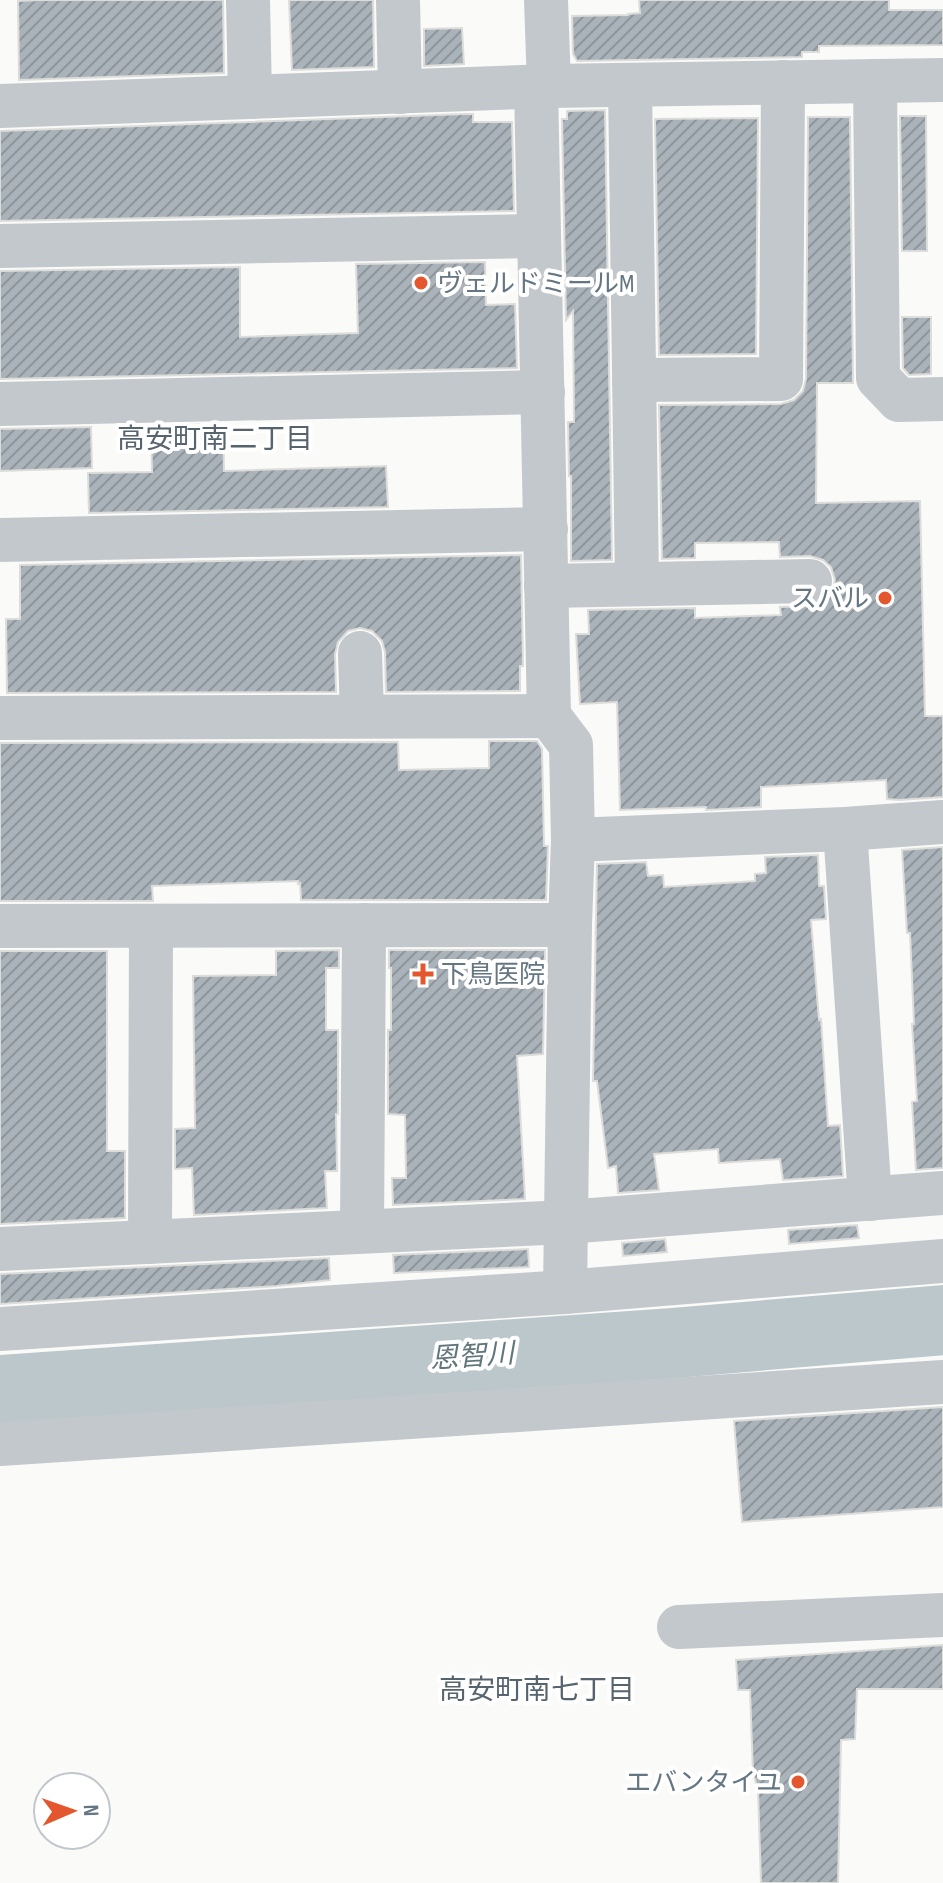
<svg xmlns="http://www.w3.org/2000/svg" width="943" height="1883" font-family="'Sofia Sans Condensed','Noto Sans JP',sans-serif">
<defs>
<pattern id="building-hatch" width="6" height="6" patternUnits="userSpaceOnUse" patternTransform="scale(2)"><rect width="6" height="6" fill="#aab3b9"/><path d="M-1 1l2-2M0 6l6-6M5 7l2-2" fill="none" stroke="#8e969c"/></pattern>
</defs>
<rect width="100%" height="100%" fill="#fafaf8"/>
<g fill="none" stroke-linecap="round" stroke-linejoin="round">
<!-- river -->
<polyline stroke="#bbc7cb" stroke-width="70" points="0,1390 674,1343 943,1320"/>
</g>
<!-- building -->
<g fill="url(#building-hatch)" stroke="#dcdcda" stroke-width="2">
<polygon points="38,0 223,0 224,73 19,80 18,1"/>
<polygon points="289,0 373,0 374,67 292,70"/>
<polygon points="639,0 889,0 889,10 943,10 943,45 819,46 819,52 802,52 802,57 577,61 573,54 572,16 628,15 628,14 640,13"/>
<polygon points="462,28 464,64 424,66 424,29"/>
<polygon points="605,110 612,560 571,561 571,476 569,476 568,422 574,422 573,311 566,320 562,119 567,119 567,111"/>
<polygon points="465,114 473,114 473,122 512,122 514,211 0,221 0,131"/>
<polygon points="900,116 926,116 927,251 902,251"/>
<polygon points="808,117 850,117 853,383 817,383 816,503 920,501 925,716 943,716 943,797 899,800 887,799 886,780 761,787 761,807 706,810 706,807 620,810 617,702 580,704 576,634 589,634 588,610 695,608 695,618 781,615 780,607 811,606 824,602 832,592 835,580 831,567 823,560 810,556 780,557 779,542 695,543 695,558 662,559 659,405 781,404 794,400 803,391 806,379"/>
<polygon points="758,118 756,354 659,355 655,119"/>
<polygon points="485,262 486,305 515,304 517,368 0,379 0,271 240,267 240,337 358,333 356,264"/>
<polygon points="902,317 931,317 931,374 909,375 903,368"/>
<polygon points="223,424 224,471 386,466 388,507 89,513 88,473 152,472 151,426"/>
<polygon points="91,427 92,468 0,471 0,429"/>
<polygon points="521,555 523,666 520,666 520,691 386,692 385,652 382,641 372,631 360,628 348,631 338,642 335,654 336,692 7,693 6,619 20,619 20,565"/>
<polygon points="489,741 537,741 542,749 544,846 548,846 546,900 301,900 300,883 298,884 298,881 152,886 153,901 0,901 0,743 398,742 399,770 489,768"/>
<polygon points="943,847 943,1168 916,1170 912,1102 917,1101 912,1024 914,1024 910,933 907,933 902,850"/>
<polygon points="818,855 819,886 824,886 826,919 811,920 819,1020 821,1019 828,1126 840,1125 843,1176 783,1180 780,1159 719,1163 718,1149 654,1154 659,1190 618,1193 616,1166 608,1168 597,1081 593,1081 597,864 646,862 648,876 663,875 664,887 755,881 755,874 766,873 765,857"/>
<polygon points="339,950 339,968 326,968 326,1030 338,1030 338,1114 336,1114 337,1171 325,1171 327,1208 194,1215 192,1168 175,1169 175,1129 195,1128 193,976 276,975 276,951"/>
<polygon points="389,950 545,950 543,1054 517,1056 525,1199 393,1205 392,1178 406,1178 405,1115 388,1114 388,1030 391,1030 391,968 389,968"/>
<polygon points="0,951 107,951 107,1151 125,1151 125,1218 0,1224"/>
<polygon points="857,1225 859,1238 789,1244 788,1230"/>
<polygon points="665,1239 667,1252 623,1256 622,1243"/>
<polygon points="528,1249 529,1267 394,1273 393,1255"/>
<polygon points="329,1258 330,1280 277,1286 0,1304 0,1274"/>
<polygon points="943,1407 943,1507 742,1522 734,1421"/>
<polygon points="943,1645 943,1689 857,1689 855,1739 841,1740 838,1883 761,1883 758,1790 753,1773 750,1690 738,1690 736,1660"/>
</g>
<g fill="none" stroke-linecap="round" stroke-linejoin="round">
<!-- minor -->
<g stroke="#c3c8cc" stroke-width="44">
<polyline points="248,0 250,97"/>
<polyline points="398,0 400,92"/>
<polyline points="546,0 549,86"/>
<polyline points="875,81 878,378 899,400 943,399"/>
<polyline points="630,85 637,584"/>
<polyline points="536,87 549,716 571,745 573,840 570,925 565,1292"/>
<polyline points="0,106 549,86 943,80"/>
<polyline points="0,246 539,236"/>
<polyline points="634,380 781,379 783,82"/>
<polyline points="0,404 543,392"/>
<polyline points="0,540 546,529"/>
<polyline points="546,586 810,581"/>
<polyline points="360,653 362,716"/>
<polyline points="0,718 549,716"/>
<polyline points="845,829 870,1199"/>
<polyline points="573,840 845,829 943,822"/>
<polyline points="0,926 570,925"/>
<polyline points="362,1231 364,925"/>
<polyline points="150,1242 151,926"/>
<polyline points="0,1249 566,1222 943,1193"/>
<polyline points="0,1329 565,1292 943,1261"/>
<polyline points="0,1444 943,1382"/>
<polyline points="679,1627 943,1615"/>
</g>
</g>
<!-- markers -->
<g fill="#e4572e" stroke="#fff" stroke-width="3">
<circle cx="421" cy="283" r="8"/>
<circle cx="885" cy="598" r="8"/>
<path d="M419 962h8v8h8v8h-8v8h-8v-8h-8v-8h8z"/>
<circle cx="798" cy="1782" r="8"/>
</g>
<g text-anchor="middle" stroke-width="8" stroke-linejoin="round" paint-order="stroke">
<!-- poi labels -->
<g font-size="26" fill="#657683" stroke="#fff" text-anchor="start">
<text x="437" y="292">ヴェルドミールM</text>
<text x="869" y="607" text-anchor="end">スバル</text>
<text x="441" y="983">下鳥医院</text>
<text x="782" y="1791" text-anchor="end">エバンタイユ</text>
</g>
<!-- neighbourhood labels -->
<g font-size="28" fill="#57646e" stroke="#fff">
<text x="215" y="448">高安町南二丁目</text>
<text x="537" y="1699">高安町南七丁目</text>
</g>
<!-- water labels -->
<g font-size="28" font-style="italic" fill="#60757c" stroke="#fff">
<text transform="translate(472 1355) rotate(-4)" y="10">恩智川</text>
</g>
</g>
<!-- north arrow -->
<g transform="translate(72 1811) rotate(88)"><circle r="38" fill="#ffffff" stroke="#c1c8cd" stroke-width="2"/>
<path d="M0-6L14 30L0 20L-14 30Z" fill="#e4572e"/>
<text y="-12" font-size="22" font-weight="bold" text-anchor="middle" fill="#657683">N</text>
</g>
</svg>
